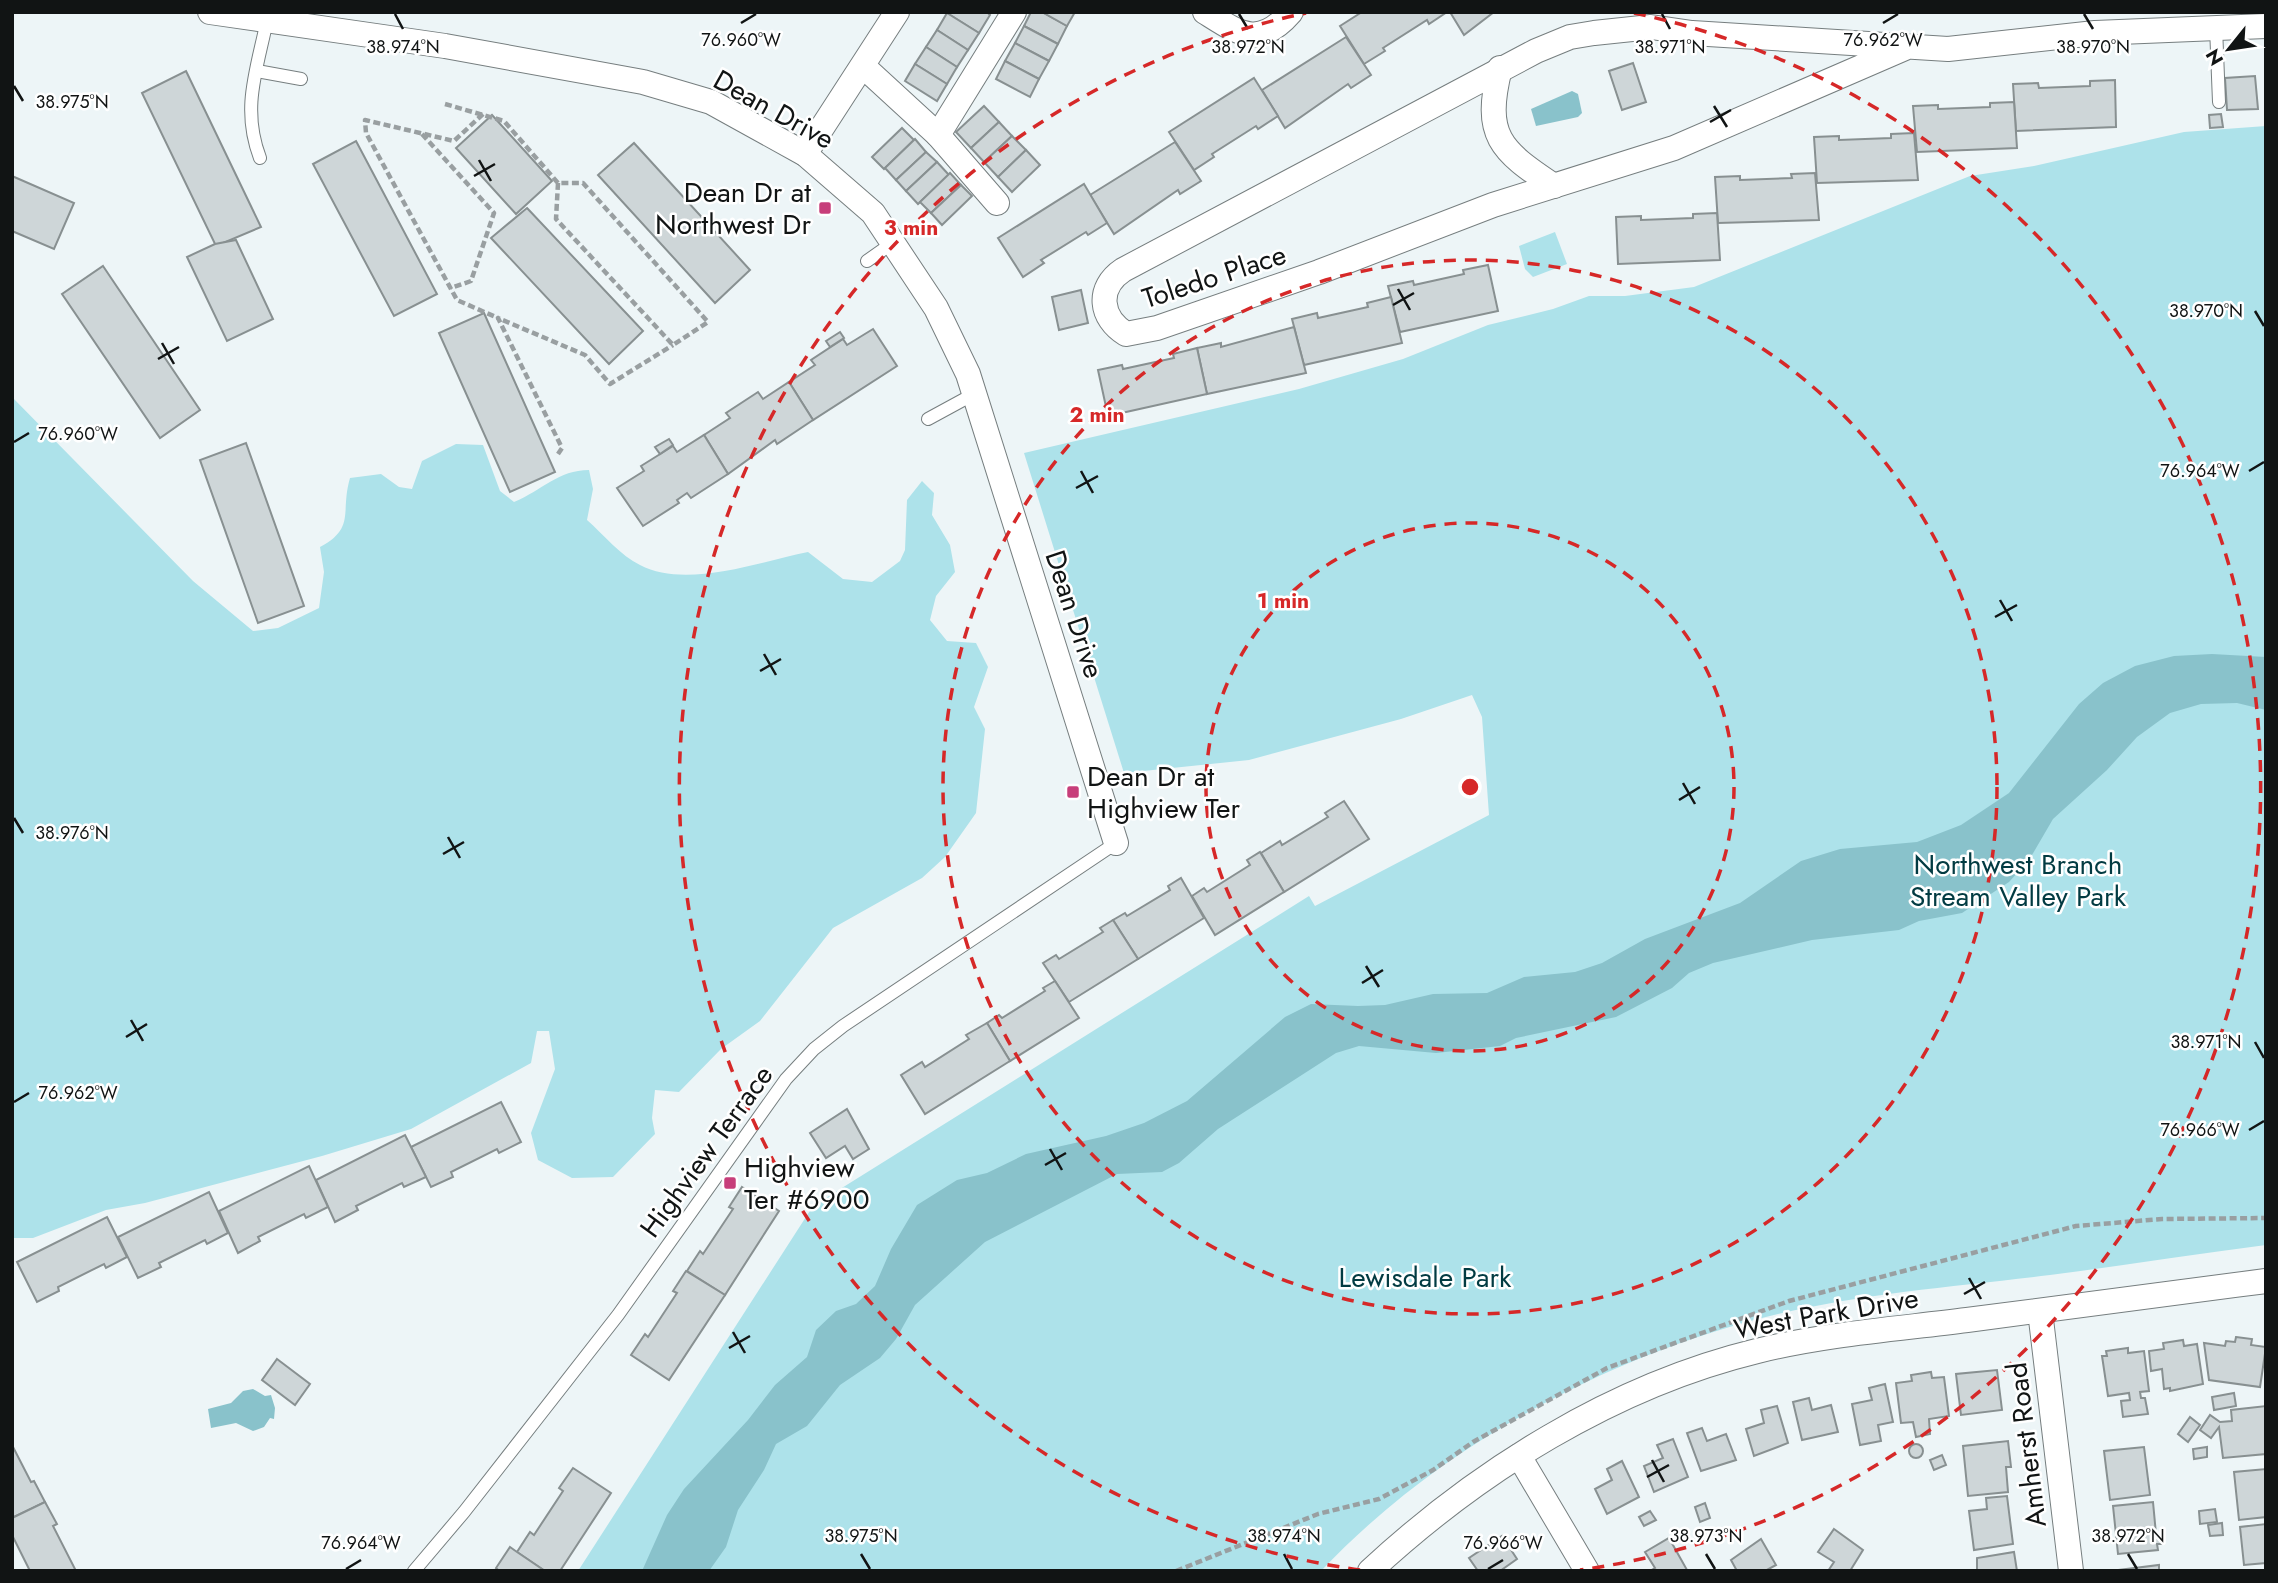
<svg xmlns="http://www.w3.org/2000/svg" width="2278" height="1583" font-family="Jost,sans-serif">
<rect width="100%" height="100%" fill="#edf5f7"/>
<!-- green -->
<g fill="#ade2ea">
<path d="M2266,126V1245C2194,1254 2122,1266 2050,1275C1960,1286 1866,1293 1778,1314C1611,1354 1440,1445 1321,1571H578L813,1206L1309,896L1315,906L1489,815L1482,717L1472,695L1401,719L1249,760L1124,773L1024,453L1299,389L1403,359L1488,325L1553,309L1589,296H1625L1694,287L1970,176L2034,166L2184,132Z"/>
<polygon points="1555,232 1567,264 1533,277 1525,269 1519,246"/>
<path d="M12,397L193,581L253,631L278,628L319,608L324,572L320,547C356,528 340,512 350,478L381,474L399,487L412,489L422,461L456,444L483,445L500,491L514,502C543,490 558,470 589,470L593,489L587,520C603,534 621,556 640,565C686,589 758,562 808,552L843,579L872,582L900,561L905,550L907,500L922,481L934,493L932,515L950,545L955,572L936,596L930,620L947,641L976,643L988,667L974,707L985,729L976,813L945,857L922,878L833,928L760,1021L721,1049L679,1092L655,1090L652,1118L655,1134L613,1177L572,1178L538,1160L531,1133L555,1069L549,1031H537L531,1063L411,1129L322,1156L145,1203L106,1210L33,1238H12Z"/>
</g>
<!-- water -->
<g fill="#89c2cb">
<polygon points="1572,91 1578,94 1582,113 1578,117 1536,126 1531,109"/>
<polygon points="2212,654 2266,657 2266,710 2237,703 2201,704 2170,713 2137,737 2107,770 2053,819 2029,860 2009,882 1962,913 1919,921 1899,930 1812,940 1713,963 1689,973 1672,988 1616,1017 1516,1038 1500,1046 1436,1053 1359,1046 1336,1053 1218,1129 1179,1163 1162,1172 1117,1174 985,1242 915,1305 896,1339 880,1358 840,1385 807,1426 776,1444 764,1470 738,1510 726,1547 709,1571 642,1571 667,1515 684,1489 748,1420 775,1385 807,1357 816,1330 836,1311 856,1304 875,1286 891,1249 917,1205 957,1180 987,1173 1026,1154 1106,1136 1144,1123 1187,1101 1285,1017 1311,1004 1358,1006 1385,1005 1433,994 1487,993 1524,977 1575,972 1602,963 1645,939 1740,903 1801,861 1840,849 1917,842 1961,825 2009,793 2079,704 2103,683 2135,666 2174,656"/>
<polygon points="253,1389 265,1396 271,1395 275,1408 274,1419 270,1418 264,1427 253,1431 236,1423 211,1428 208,1409 231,1403 243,1391"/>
</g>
<!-- building -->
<g fill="#ced6d8" stroke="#889091" stroke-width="2">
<polygon points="987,12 990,15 979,33 947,13"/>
<polygon points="1031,12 1042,12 1067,26 1058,44 1024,26"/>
<polygon points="1042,12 1075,12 1067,26"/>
<polygon points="1362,12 1447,12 1429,24 1427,20 1383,48 1385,51 1364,64 1340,26"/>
<polygon points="1450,12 1494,12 1464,35"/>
<polygon points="947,13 979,33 968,50 937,30"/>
<polygon points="1024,26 1058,44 1049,61 1015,43"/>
<polygon points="937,30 968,50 957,67 926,47"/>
<polygon points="1346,37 1371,75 1351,88 1348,84 1285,128 1262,90"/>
<polygon points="1015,43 1049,61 1039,79 1005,61"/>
<polygon points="926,47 957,67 947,84 915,64"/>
<polygon points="1005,61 1039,79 1030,97 996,79"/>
<polygon points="1633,63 1646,102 1622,110 1609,71"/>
<polygon points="915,64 947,84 937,101 905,81"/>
<polygon points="186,71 261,227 216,246 142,93"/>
<polygon points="2255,76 2258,109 2227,110 2225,78"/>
<polygon points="1254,78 1278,116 1258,129 1256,126 1212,154 1214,157 1194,170 1169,132"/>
<polygon points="2115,80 2116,127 2016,131 2013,84 2038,83 2039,88 2090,86 2090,81"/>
<polygon points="2014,102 2017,148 1917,152 1913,106 1938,105 1938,109 1990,107 1990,103"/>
<polygon points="984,106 999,122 971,148 956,132"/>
<polygon points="2221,114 2223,127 2210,128 2209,115"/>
<polygon points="492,115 552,181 516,214 456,148"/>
<polygon points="999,122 1012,136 984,162 971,148"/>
<polygon points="902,128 914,140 884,169 872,157"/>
<polygon points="1914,133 1918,180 1817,183 1814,137 1839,136 1839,140 1891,138 1891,134"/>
<polygon points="1012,136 1026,150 998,177 984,162"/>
<polygon points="915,139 926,152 896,180 885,168"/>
<polygon points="356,141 437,294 394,316 313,164"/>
<polygon points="1175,142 1201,181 1180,194 1178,190 1114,234 1090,195"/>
<polygon points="634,143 750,270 715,303 598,175"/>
<polygon points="1026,150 1040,165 1012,192 998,177"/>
<polygon points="926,152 937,162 906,191 896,180"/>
<polygon points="937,162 949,175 918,204 906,191"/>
<polygon points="950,173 961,185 931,213 920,202"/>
<polygon points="1815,173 1819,220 1718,223 1715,177 1740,176 1740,180 1792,178 1791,174"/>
<polygon points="12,176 74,203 54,249 12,231"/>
<polygon points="1084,184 1107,223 1088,235 1086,232 1041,260 1044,263 1023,277 998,238"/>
<polygon points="961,185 972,196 942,225 931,213"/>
<polygon points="527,208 643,331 609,364 491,238"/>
<polygon points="1717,213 1720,260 1618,264 1616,217 1641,216 1641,220 1693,218 1693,214"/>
<polygon points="236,240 273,319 227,341 187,257 215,244"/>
<polygon points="1488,265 1498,311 1400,332 1388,286 1413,281 1414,285 1464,274 1463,270"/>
<polygon points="103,266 200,410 160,438 62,294"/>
<polygon points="1081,290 1088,323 1059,330 1052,297"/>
<polygon points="1391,297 1402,343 1304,365 1292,319 1317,313 1318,318 1368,307 1367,303"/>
<polygon points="484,313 555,472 510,492 439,333"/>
<polygon points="1294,327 1306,373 1207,394 1197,348 1221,343 1221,347"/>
<polygon points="873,329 897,366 813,420 789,382 815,365 811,360 843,339 847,345"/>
<polygon points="840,332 844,338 830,347 826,341"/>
<polygon points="1197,348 1207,394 1108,416 1098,370 1122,365 1123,369 1174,358 1173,354"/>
<polygon points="789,382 813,420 777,444 775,440 728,474 704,435 730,418 726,413 758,392 763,399"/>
<polygon points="704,435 728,474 691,498 687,493 677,500 679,503 643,526 617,488 644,471 641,466 673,446 677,452"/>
<polygon points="669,439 673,445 660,454 655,447"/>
<polygon points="246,443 304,606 258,623 200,460"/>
<polygon points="1344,801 1369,839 1284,892 1261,853 1280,841 1282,845 1328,817 1325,813"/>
<polygon points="1260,852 1284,892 1215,935 1192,896 1204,888 1207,892 1250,865 1247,860"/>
<polygon points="1181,878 1204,918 1138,959 1113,920 1125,913 1127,916 1170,890 1168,886"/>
<polygon points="1113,920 1138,959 1069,1002 1043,963 1056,955 1059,959 1103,932 1100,928"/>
<polygon points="1055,981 1079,1018 1010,1061 987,1023 999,1015 1002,1018 1045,991 1043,988"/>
<polygon points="987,1023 1010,1061 925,1114 901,1075 922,1062 925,1067 969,1039 966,1035"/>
<polygon points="501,1102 521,1142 499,1153 497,1149 451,1172 453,1177 431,1187 411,1147"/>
<polygon points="847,1109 869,1149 853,1159 845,1146 826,1158 810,1133"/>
<polygon points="405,1135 426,1177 404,1187 402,1183 356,1206 358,1210 335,1222 316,1180"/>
<polygon points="309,1166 328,1207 306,1218 304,1214 258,1237 260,1241 238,1253 219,1211"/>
<polygon points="742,1187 779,1211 725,1295 687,1271 700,1251 703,1254 733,1209 729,1207"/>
<polygon points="209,1192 228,1233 207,1244 205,1240 159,1263 161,1267 138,1278 118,1237"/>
<polygon points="107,1217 127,1257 106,1268 104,1264 58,1287 59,1291 37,1302 17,1262"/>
<polygon points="686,1271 725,1295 669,1380 631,1355 645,1334 648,1337 677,1293 673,1291"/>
<polygon points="2236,1337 2252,1339 2251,1345 2266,1347 2260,1387 2209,1380 2204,1343 2225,1346 2226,1341 2235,1342"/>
<polygon points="2183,1340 2184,1346 2197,1344 2203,1384 2170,1391 2170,1388 2164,1389 2162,1369 2151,1371 2149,1351 2164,1349 2163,1343"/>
<polygon points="2128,1348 2128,1353 2144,1351 2149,1391 2140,1392 2141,1398 2145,1398 2148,1414 2123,1417 2121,1401 2130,1400 2129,1393 2108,1396 2102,1356 2107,1356 2106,1351"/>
<polygon points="277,1359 310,1384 295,1405 262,1380"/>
<polygon points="1997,1370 2002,1410 1961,1415 1956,1374"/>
<polygon points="1931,1372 1932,1378 1944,1377 1949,1416 1929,1419 1930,1434 1916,1437 1913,1422 1901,1423 1896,1383 1912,1381 1911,1375"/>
<polygon points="1885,1384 1893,1422 1878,1425 1881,1441 1860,1445 1852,1404 1872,1400 1869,1388"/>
<polygon points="2234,1393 2236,1406 2214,1410 2212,1397"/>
<polygon points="1809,1398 1812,1410 1831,1405 1838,1432 1802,1440 1793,1402"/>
<polygon points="1777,1406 1788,1443 1754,1456 1746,1429 1764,1423 1761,1410"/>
<polygon points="2266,1406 2266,1454 2223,1458 2219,1427 2211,1438 2200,1430 2210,1415 2220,1422 2232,1421 2231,1410"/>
<polygon points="2190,1417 2200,1425 2188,1442 2178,1434"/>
<polygon points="1702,1428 1707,1441 1726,1434 1736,1460 1701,1471 1687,1433"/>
<polygon points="1673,1439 1688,1477 1654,1492 1644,1466 1663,1458 1657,1445"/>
<polygon points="2008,1441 2011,1467 2006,1467 2008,1492 1968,1496 1963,1446"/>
<circle cx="1916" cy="1451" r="7"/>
<polygon points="12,1445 31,1482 34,1481 45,1502 12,1518"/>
<polygon points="2144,1447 2150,1495 2110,1500 2104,1451"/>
<polygon points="2207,1447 2207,1457 2194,1459 2193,1449"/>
<polygon points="1942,1455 1946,1465 1934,1470 1930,1460"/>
<polygon points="1622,1461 1639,1497 1607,1514 1595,1489 1612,1480 1607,1469"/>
<polygon points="573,1468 611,1493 560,1571 545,1571 517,1552 530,1532 534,1535 563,1491 559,1488"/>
<polygon points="2266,1469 2266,1517 2239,1520 2234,1472"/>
<polygon points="2007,1496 2013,1544 1974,1550 1969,1511 1987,1509 1986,1498"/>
<polygon points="45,1502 57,1524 53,1526 76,1571 30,1571 12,1535 12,1518"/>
<polygon points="2153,1502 2156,1534 2162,1534 2163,1544 2157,1544 2158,1550 2118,1554 2113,1506"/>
<polygon points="1705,1503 1710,1518 1700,1522 1695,1507"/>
<polygon points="2215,1509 2217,1522 2200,1524 2199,1511"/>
<polygon points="1650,1511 1656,1520 1644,1526 1639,1517"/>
<polygon points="2222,1523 2223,1535 2210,1536 2208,1525"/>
<polygon points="2266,1524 2266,1563 2244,1565 2240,1527"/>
<polygon points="1834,1529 1863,1550 1850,1571 1828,1571 1834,1562 1818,1552"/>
<polygon points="1502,1536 1517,1559 1500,1571 1478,1571 1469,1558"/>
<polygon points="1669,1538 1687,1570 1650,1571 1655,1568 1645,1552"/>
<polygon points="1761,1539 1776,1565 1765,1571 1737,1571 1731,1560"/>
<polygon points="510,1547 517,1552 545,1571 499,1571 496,1568"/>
<polygon points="2014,1552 2017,1571 1977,1571 1977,1558"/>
<polygon points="2159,1565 2159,1571 2119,1571 2119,1570"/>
</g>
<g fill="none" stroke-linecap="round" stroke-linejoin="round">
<!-- service casing -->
<g stroke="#767e7f" stroke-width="14">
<g id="service">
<polyline points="2216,27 2219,102"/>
<polyline points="257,71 301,79"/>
<path d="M260,158C241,108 257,70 267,20"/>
<polyline points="867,261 894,242"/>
<polyline points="928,419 974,394"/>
<polyline points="414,1571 464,1512 618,1315 786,1079 814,1049 843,1026 1116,843"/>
</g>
</g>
<!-- minor casing -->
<g stroke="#767e7f" stroke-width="26">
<g id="minor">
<polyline points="210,12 445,46 643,82 711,102 805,154 873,213 936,308 968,374 1116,843"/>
<path d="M1205,12C1240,34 1259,49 1291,12"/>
<path d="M1905,48L1674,148L1493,205L1319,272L1157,328L1126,334C1100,318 1096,288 1123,270L1536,51L1570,37L1594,33L1651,27L1692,33L1948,49L2095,33L2266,26"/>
<polyline points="864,67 938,135 997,203"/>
<path d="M1500,68C1483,136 1500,150 1554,186"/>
<polyline points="938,135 1014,12"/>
<polyline points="805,154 897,12"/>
<polyline points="2040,1311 2071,1571"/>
<polyline points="1519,1456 1587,1571"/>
<path d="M1370,1571C1478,1471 1613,1386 1757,1351C1826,1334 1897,1329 1967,1320C2066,1308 2166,1294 2266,1281"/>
</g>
</g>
<!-- path -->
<g stroke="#999fa1" stroke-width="4.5" stroke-dasharray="7 3.5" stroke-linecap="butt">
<polyline points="445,104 504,121 558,183 583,183 708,322 673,345 556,219 558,183"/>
<polyline points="483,114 454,141 365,120 366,133 457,300 498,318"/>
<polyline points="422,134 494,213 471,281 451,288"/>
<polyline points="558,454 562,448 498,318 585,355 610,384 673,345"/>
<polyline points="1176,1571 1318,1514 1379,1499 1433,1470 1473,1442 1607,1368 1789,1301 2076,1226 2162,1219 2266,1218"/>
</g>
<!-- service -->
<use href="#service" stroke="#fff" stroke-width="12"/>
<!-- minor -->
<use href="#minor" stroke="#fff" stroke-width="24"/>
</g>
<!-- ticks -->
<path fill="none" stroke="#111414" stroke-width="2.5" d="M395,14L403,29M1239,14L1248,29M1662,14L1670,29M2084,14L2093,29M741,23L756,14M1883,23L1898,14M14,86L23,101M1714,106L1727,127M1710,122L1731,110M479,160L491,181M474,176L495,164M1398,289L1410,310M1393,305L1414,293M2255,311L2264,326M162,343L174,364M158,359L179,347M14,442L29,433M1081,471L1093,493M2249,471L2264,462M1076,488L1098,476M2000,600L2012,621M1995,617L2017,605M764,654L776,675M760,671L781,659M1683,783L1695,804M1679,800L1700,787M14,818L23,833M448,837L460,858M443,854L464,842M1366,966L1379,987M1362,983L1383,970M131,1020L143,1041M126,1037L147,1024M2255,1042L2264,1058M14,1102L29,1093M2249,1130L2264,1121M1050,1149L1062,1170M1045,1165L1066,1153M1969,1278L1981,1299M1964,1294L1985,1282M733,1332L745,1353M729,1348L750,1336M1652,1460L1664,1482M1647,1477L1669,1465M861,1554L870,1569M1284,1554L1292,1569M1706,1554L1715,1569M2128,1554L2137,1569M346,1569L361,1560M1488,1569L1503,1560"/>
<!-- distance rings -->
<g fill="none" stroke="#d62828" stroke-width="3.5" stroke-dasharray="12 9">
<circle cx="1470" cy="787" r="264"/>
<circle cx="1470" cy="787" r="527"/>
<path d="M1360 1570A791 791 0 0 1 1306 13M1634 13A791 791 0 0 1 1580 1570"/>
</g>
<!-- markers -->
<g fill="#c73e7a" stroke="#fff" stroke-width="2.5">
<rect x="818" y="201" width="14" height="14" rx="3.5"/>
<rect x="1066" y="785" width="14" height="14" rx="3.5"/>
<rect x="723" y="1176" width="14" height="14" rx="3.5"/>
</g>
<g text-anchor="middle" stroke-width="5" stroke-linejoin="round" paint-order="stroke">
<!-- street labels -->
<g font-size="28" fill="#111414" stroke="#fff">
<text transform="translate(774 109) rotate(29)" y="10">Dean Drive</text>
<text transform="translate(1214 276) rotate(-18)" y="10">Toledo Place</text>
<text transform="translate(1075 614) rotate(72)" y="10">Dean Drive</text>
<text transform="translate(706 1151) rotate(-54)" y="10">Highview Terrace</text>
<text transform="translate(1826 1313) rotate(-10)" y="10">West Park Drive</text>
<text transform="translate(2026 1445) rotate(-97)" y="10">Amherst Road</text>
</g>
<!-- poi labels -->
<g font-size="28" fill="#111414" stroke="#fff" text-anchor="start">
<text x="811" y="202" text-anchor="end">Dean Dr at<tspan x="811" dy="32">Northwest Dr</tspan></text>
<text x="1087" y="786">Dean Dr at<tspan x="1087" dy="32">Highview Ter</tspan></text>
<text x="744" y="1177">Highview<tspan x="744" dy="32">Ter #6900</tspan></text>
</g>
<!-- park labels -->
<g font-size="28" fill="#023b42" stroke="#fff">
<text x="2018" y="874">Northwest Branch<tspan x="2018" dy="32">Stream Valley Park</tspan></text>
<text x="1425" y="1287">Lewisdale Park</text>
</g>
</g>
<g font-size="18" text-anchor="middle" fill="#111414" stroke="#fff" stroke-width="5" stroke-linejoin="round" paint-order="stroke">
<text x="741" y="46">76.960°W</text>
<text x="1883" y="46">76.962°W</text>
<text x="403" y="53">38.974°N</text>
<text x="1670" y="53">38.971°N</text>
<text x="2093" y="53">38.970°N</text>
<text x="1248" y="53">38.972°N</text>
<text x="72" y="108">38.975°N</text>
<text x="2206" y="317">38.970°N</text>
<text x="78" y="440">76.960°W</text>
<text x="2200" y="477">76.964°W</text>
<text x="72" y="839">38.976°N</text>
<text x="2206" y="1048">38.971°N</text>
<text x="78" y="1099">76.962°W</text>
<text x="2200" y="1136">76.966°W</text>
<text x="861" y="1542">38.975°N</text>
<text x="1284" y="1542">38.974°N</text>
<text x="1706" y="1542">38.973°N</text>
<text x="2128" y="1542">38.972°N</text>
<text x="361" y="1549">76.964°W</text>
<text x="1503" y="1549">76.966°W</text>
</g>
<circle cx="1470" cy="787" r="10" fill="#d62828" stroke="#fff" stroke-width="3.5"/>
<g font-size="21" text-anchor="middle" font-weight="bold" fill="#d62828" stroke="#fff" stroke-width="5" stroke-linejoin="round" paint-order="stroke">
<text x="911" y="235">3 min</text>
<text x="1097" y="422">2 min</text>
<text x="1283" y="608">1 min</text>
</g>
<!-- border -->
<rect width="2278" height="1583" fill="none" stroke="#111414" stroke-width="28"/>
<!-- north arrow -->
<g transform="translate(2229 49) rotate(240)" stroke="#ffffff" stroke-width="5" paint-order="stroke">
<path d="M0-5L12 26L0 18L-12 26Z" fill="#111414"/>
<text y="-10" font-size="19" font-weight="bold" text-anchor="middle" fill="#111414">N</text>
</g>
</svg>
